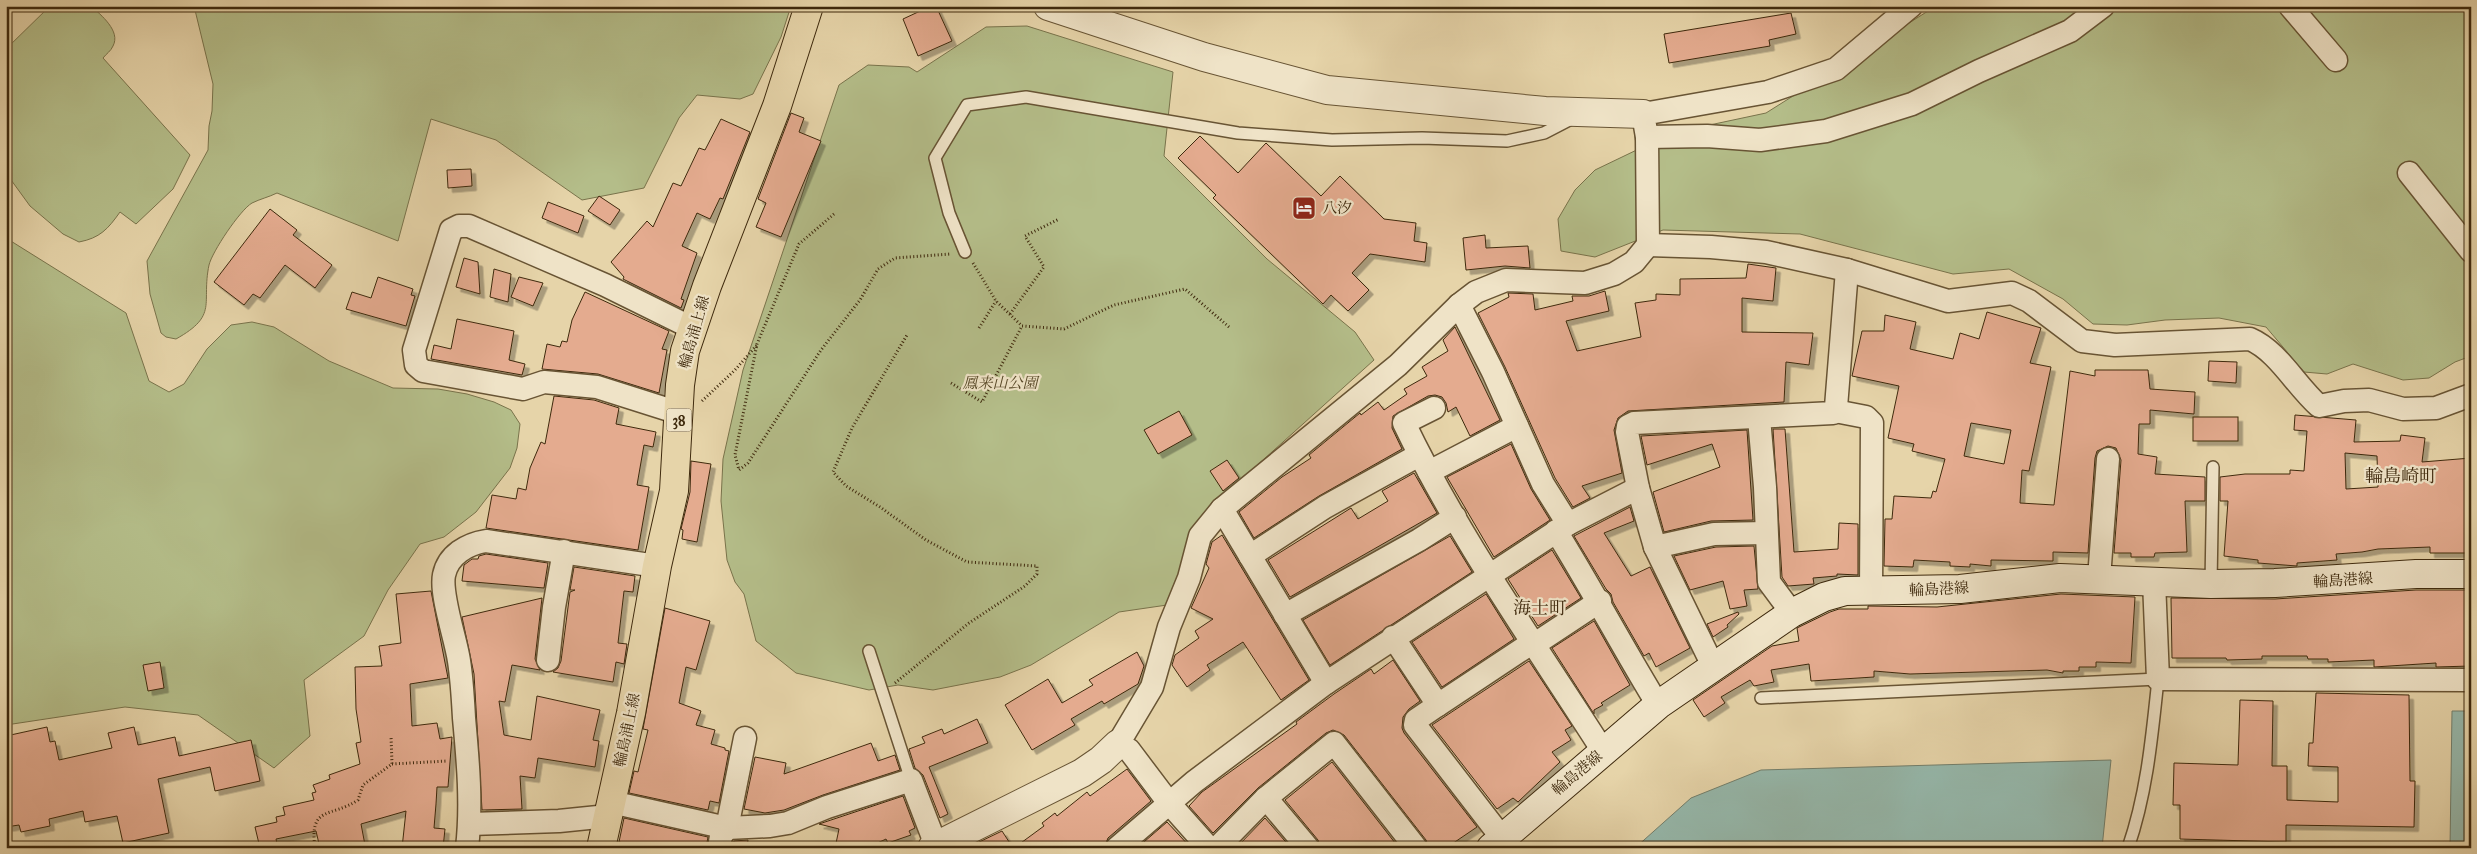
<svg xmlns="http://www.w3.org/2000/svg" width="2477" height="854" font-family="'IM FELL Great Primer','Noto Serif JP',serif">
<defs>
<filter id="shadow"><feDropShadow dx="4.5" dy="4.5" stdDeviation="0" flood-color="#0004"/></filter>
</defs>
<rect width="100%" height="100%" fill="#e6d4a9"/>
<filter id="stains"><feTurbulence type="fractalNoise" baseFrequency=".004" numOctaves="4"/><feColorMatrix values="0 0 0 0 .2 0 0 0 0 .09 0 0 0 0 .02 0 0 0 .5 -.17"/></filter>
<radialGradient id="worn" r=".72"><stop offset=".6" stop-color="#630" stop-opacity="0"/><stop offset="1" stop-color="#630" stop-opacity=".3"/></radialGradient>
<!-- green -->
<g fill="#b4bd89" stroke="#79734b">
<path d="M50,6H91C101,15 121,31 113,46C111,51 106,54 103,58L190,155L173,189L136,224L120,212C108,229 100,238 79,242L63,234L30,206L6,173V49Z"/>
<path d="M194,6H791L781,37L753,94L740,99L697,95L679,118L644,188L582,200L496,140L431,119L398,241L277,193C269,197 260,199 252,203C240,210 212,252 209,265C201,304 219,315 176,339L166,337L161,333L150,294L147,261L208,150L209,126L212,111L213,84Z"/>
<polygon points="1936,6 2471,6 2471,356 2455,362 2429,378 2403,380 2353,364 2327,374 2304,372 2266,327 2219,318 2165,320 2127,325 2093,324 2063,299 2009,269 1953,274 1800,234 1663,230 1595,257 1561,251 1558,219 1575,190 1595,170 1672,133 1766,113"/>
<polygon points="1027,26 1173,72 1164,156 1267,259 1355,332 1374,360 1243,478 1174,604 1119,612 1031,665 1000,677 933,690 898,685 869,690 796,673 756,641 744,594 735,582 727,560 721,501 723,459 743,370 839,85 868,65 909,67 917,72 986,27"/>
<polygon points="6,238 126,313 149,381 169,392 184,384 207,349 231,325 252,322 274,327 329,361 393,388 438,389 467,394 494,402 511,410 520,424 517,448 510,468 476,512 444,537 420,544 388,590 364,636 304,680 310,736 274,768 198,715 125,707 6,725"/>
</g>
<!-- water -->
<g fill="#96b8ab" stroke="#737f6c">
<polygon points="2452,711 2471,711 2471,848 2450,848"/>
<polygon points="2111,760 2102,848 1635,848 1691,798 1761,770"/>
</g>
<!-- building -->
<g fill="#e4ab8f" stroke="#3e290d" fill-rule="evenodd" filter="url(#shadow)">
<polygon points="931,6 936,6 952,41 918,56 903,19"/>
<polygon points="1791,13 1796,34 1769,40 1770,46 1669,63 1664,34"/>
<polygon points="791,113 804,118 799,132 821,141 781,237 756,227 766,203 758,199"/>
<polygon points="721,119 750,132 723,199 720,198 710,219 697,213 682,246 697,253 681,299 684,300 681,308 623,279 624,277 611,262 647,221 653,227 673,183 681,186 699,148 705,150"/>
<polygon points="1200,136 1238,173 1266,143 1321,196 1340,176 1384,219 1416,223 1414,241 1427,243 1425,262 1370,254 1352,273 1369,290 1348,311 1331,295 1323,304 1213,198 1216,195 1178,158"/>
<polygon points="471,169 472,186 448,188 447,170"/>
<polygon points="599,196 620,210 610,225 588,211"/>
<polygon points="548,202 584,216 578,233 542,218"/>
<polygon points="270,209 297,230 293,235 332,265 315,288 285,265 260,298 253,294 244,305 214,282"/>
<polygon points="1485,235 1486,248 1528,246 1530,268 1505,266 1466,270 1463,238"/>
<polygon points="464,258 478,262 480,294 456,287"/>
<polygon points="1748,264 1776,268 1773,301 1742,298 1742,332 1813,333 1809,365 1786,362 1784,402 1628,411 1618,418 1614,430 1622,473 1582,486 1590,498 1573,507 1555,478 1505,367 1478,313 1509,297 1508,293 1533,294 1535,310 1573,301 1572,296 1589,296 1605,291 1609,311 1566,321 1577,351 1641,337 1635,303 1656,300 1656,294 1680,295 1680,279 1746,278"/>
<polygon points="494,269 511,274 508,302 490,297"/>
<polygon points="378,277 413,289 411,295 415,296 406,326 346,309 352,292 371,298"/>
<polygon points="519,277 543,283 533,306 511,297"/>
<polygon points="585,292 669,331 662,349 667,350 659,393 598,374 542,369 547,344 560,347 562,341 567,342 572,320"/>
<path d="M1987,312L2041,328L2030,363L2051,367L2029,471L2022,470L2020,503L2054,505L2070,371L2095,376V370H2148L2150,389L2195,392L2194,414L2150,410V424H2139L2138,454L2157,457L2155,474L2205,477V501H2185L2187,552L2155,553L2154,557H2131V553H2114L2121,460L2116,448L2108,446L2097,451L2095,458L2088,553L2053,552V561L1991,560V566L1970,564V567L1950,566V562L1914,560L1913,567L1884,566L1885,519H1892L1894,496L1931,498L1933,491L1936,492L1945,459L1912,451L1914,444L1888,438L1899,386L1852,376L1862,331H1884L1885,315L1916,322L1910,349L1953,359L1960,333L1979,339ZM1971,423L2011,430L2004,464L1964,456Z"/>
<polygon points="457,319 514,331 509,360 525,364 522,375 431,359 434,345 451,349"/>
<polygon points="1455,327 1500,420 1470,436 1456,407 1448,412 1446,403 1442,397 1435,395 1428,396 1393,416 1392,428 1402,449 1319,496 1254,538 1239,512 1282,477 1311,458 1309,455 1360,413 1361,415 1378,402 1384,410 1407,394 1404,389 1427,376 1422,367 1448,351 1443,340"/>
<polygon points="2209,361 2237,362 2236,383 2208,381"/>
<polygon points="554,396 594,400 619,408 616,424 656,432 653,447 644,445 637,485 649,487 638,550 486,528 492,495 516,499 518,488 526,490 530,468 541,442 545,444"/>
<polygon points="1179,411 1192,435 1158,454 1144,430"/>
<path d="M2295,415L2356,420L2354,442L2400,441L2401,435L2425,438L2422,462L2471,458V553H2430V547L2378,549L2362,552L2336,554L2337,560L2297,563V566L2258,563V560L2224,556L2228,501H2220V477L2245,474H2290V470L2304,471L2307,431L2294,430ZM2345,453L2377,456L2378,487L2346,489Z"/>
<rect x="2193" y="417" width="45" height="24"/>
<polygon points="1773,429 1785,429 1794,552 1838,549 1839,523 1858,524 1858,575 1837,574 1837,576 1813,578 1814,584 1788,586 1782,577"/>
<polygon points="1747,430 1753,520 1711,521 1664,532 1653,492 1720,467 1712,444 1647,465 1641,436"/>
<polygon points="1511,444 1531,489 1550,520 1494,557 1447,477"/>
<polygon points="1227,460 1239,478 1223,491 1210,471"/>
<polygon points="691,461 711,464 697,542 682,539 683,530 681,529 690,492"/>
<polygon points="1414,473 1437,513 1290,597 1268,560 1351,508 1358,519 1388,501 1382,491"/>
<polygon points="1630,507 1634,521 1604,533 1631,576 1650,567 1690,648 1656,667 1649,653 1644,656 1613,602 1611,594 1606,589 1574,536"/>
<polygon points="1222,535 1309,680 1281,700 1243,642 1207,665 1210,670 1187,687 1172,665 1175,655 1199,638 1195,631 1213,619 1191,608 1209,568 1206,564 1212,542"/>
<polygon points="1450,536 1472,572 1330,665 1303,620"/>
<polygon points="1754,546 1758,589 1744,590 1747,606 1730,609 1723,581 1690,590 1674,556 1716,547"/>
<polygon points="1552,550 1581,598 1538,626 1508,579"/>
<polygon points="486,554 548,563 544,588 462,581 464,565 472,559 478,559 479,556"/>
<polygon points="574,567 635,576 633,592 624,591 618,643 627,644 624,664 616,662 613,682 553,672 558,668 561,661 570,592 575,590 570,590"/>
<polygon points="2416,590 2471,590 2471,666 2436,667 2436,663 2374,667 2374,660 2328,662 2328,659 2308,659 2307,656 2262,656 2262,659 2227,660 2226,658 2172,658 2171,598 2275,599"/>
<polygon points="431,591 448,678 410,684 412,726 437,723 440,739 452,737 448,787 437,787 436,804 434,828 445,829 443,848 402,848 406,811 361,824 365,845 355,848 320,848 316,831 276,839 278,848 260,848 255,827 277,822 276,817 285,815 283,807 314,800 312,793 316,792 313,785 330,779 329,775 360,764 356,743 361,742 356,709 355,667 382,666 379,646 401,643 396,594"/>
<polygon points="1486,594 1514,639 1442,687 1412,642"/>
<polygon points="2061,594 2135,597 2131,663 2096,662 2096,667 2079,667 2079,671 2063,671 2063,673 2047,670 1910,674 1874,671 1874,677 1811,681 1809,664 1771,670 1774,682 1754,686 1750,680 1721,697 1725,703 1704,717 1693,700 1772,646 1799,641 1797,628 1830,612 1839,609 1868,609 1868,606 1937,607"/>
<polygon points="542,598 535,659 540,670 512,665 505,702 499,701 504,735 531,740 537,696 600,710 593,740 599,741 595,767 538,758 535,778 520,776 522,809 482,810 474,674 462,617"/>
<polygon points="665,608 710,621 696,670 686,667 679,703 701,711 696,725 715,730 711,744 725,748 725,750 729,751 719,803 710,801 708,810 629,793 634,771 638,772 648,730 643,729"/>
<polygon points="1738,612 1739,614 1727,625 1728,627 1713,637 1707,624"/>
<polygon points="1594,621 1630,685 1601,703 1603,705 1594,710 1594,714 1552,648"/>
<polygon points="1137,652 1144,666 1138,684 1104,704 1102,701 1071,719 1075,725 1032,750 1005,705 1048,679 1062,703 1093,685 1089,680"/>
<polygon points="1393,660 1420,701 1409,709 1403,717 1402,728 1404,733 1477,827 1446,848 1429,848 1426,840 1344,735 1333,730 1326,733 1258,788 1213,833 1189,806 1202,792 1297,724 1296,722 1334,694 1371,669 1374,674"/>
<polygon points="1529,661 1572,726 1565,730 1571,740 1552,752 1560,762 1518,802 1513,798 1497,809 1432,725"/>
<polygon points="160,662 164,688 148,691 143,665"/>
<polygon points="2316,693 2409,695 2410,781 2415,781 2414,827 2286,825 2286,842 2180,839 2180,805 2173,805 2174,763 2238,765 2240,700 2273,701 2272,766 2287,766 2287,800 2338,802 2338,767 2308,766 2309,743 2313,743"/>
<polygon points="977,719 988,743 929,767 948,814 940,818 923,775 915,768 909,749 925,743 922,737 942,729 944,734"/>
<polygon points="47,727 50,742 55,741 59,760 112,748 108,733 134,727 138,745 175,737 179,756 251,740 260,781 215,791 210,767 158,779 169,833 123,843 117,816 85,822 83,811 49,819 50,826 21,832 19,825 6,827 6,736"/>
<polygon points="871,743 878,761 895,755 900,770 823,795 784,810 765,813 744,809 755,757 786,763 784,774"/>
<polygon points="1332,762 1399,848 1321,848 1318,840 1285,800"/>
<polygon points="1127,769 1151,801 1108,838 1104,848 1014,848 1044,826 1042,823 1055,813 1057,816 1087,792 1090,796"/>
<polygon points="903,796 915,828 909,831 911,835 888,843 886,839 867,848 835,848 839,829 819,824"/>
<polygon points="624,818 708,837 706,848 644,848 619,842"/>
<polygon points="1265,818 1291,848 1236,848"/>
<polygon points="1167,822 1191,848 1137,848"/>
<polygon points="1002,831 1013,848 970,848 975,844"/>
<polygon points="748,840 747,848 732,848 734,841"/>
</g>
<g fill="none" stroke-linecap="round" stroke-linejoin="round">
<!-- service casing -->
<g stroke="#685434" stroke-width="14">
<g id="service">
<polyline points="965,252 949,213 935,158 967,105 1026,97 1238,133 1332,140 1422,138 1507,141 1544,133 1571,119"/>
<polyline points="2211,584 2213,467"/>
<polyline points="869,651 911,780"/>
<path d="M1761,698L2158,679C2152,736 2147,793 2128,848"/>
</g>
</g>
<!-- minor casing -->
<g stroke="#685434" stroke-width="25">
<g id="minor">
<polyline points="2290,6 2336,60"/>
<polyline points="1647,137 1707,136 1760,140 1826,131 1912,104 1979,71 2070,31 2103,6"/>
<polyline points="2409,173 2471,251"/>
<path d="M1648,245L1711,247L1766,252L1847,270L1948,301L2012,293L2029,301L2082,341L2115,345L2250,339C2278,351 2296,386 2319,406L2344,401L2369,400L2403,409L2436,408L2471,395"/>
<polyline points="1459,305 1493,372 1543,484 1568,524"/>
<path d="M1434,408L1404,423C1459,538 1535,644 1603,751"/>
<polyline points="1835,411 1866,417 1872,423 1871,592"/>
<polyline points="679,413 597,387 544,382 523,389 423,371 416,365 414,350 451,230 459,226 469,226 605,285 692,328"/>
<polyline points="1759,418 1765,487 1769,582 1792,613"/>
<polyline points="1429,472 1517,426"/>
<polyline points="1222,509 1326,683"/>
<path d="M1556,531C1592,589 1623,648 1658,705"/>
<polyline points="1655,547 1714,534 1766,533"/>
<polyline points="1250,556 1325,507 1419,455"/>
<polyline points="2099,578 2108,459"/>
<polyline points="2154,581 2158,679 2471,680"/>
<polyline points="1285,615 1419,540 1455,517"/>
<polyline points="1393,637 1438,705 1416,720 1415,725 1502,838"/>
<polyline points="1535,644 1600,601"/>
<polyline points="548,660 554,607 564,551"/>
<polyline points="1713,666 1655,547 1638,488 1627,432 1628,426 1634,423 1833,413 1836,407 1847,270"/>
<polyline points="1438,705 1533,642"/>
<polyline points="1266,798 1308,848"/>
<polyline points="611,802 727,828 770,826 788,823 827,807 911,780 937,848"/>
<polyline points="470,824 559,821 608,816"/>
<path d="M467,848C472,805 468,761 464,718C463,700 462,680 459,661C456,639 440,595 444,575C448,555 467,544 486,541L657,566"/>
<polyline points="719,848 721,836 727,828 745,738"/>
<polyline points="1117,848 1194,782 1326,683 1568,524 1638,488"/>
<polyline points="1209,848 1169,803 1129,750 1118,744 1152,687 1169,627 1189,578 1200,536 1222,509 1398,365 1459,305 1476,292 1506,280 1585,283 1614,274 1634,262 1648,245 1647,137 1643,114 1768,92 1836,69 1911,6"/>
<polyline points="1217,848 1266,798 1334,743 1416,848"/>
</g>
</g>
<!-- tertiary casing -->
<g stroke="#685434" stroke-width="30">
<g id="tertiary">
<polyline points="1048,6 1204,57 1327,90 1545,111 1643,114"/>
<polyline points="932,848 1082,773 1101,760 1118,744"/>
</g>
</g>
<!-- secondary casing -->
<g stroke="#3e290d" stroke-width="30">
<polyline id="secondary" points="1491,848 1658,705 1792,613 1824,597 1845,591 1960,589 2060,578 2211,584 2275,583 2416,574 2471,574"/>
</g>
<!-- primary casing -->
<g stroke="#3e290d" stroke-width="30">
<polyline id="primary" points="601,848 631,713 657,566 674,491 680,385 685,351 707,286 777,106 809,6"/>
</g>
<!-- path -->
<g stroke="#3e290d" stroke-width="3" stroke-dasharray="1 2.5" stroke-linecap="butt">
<polyline points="834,214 799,244 757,344 735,455 739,470 748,463 821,350 860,300 878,269 895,258 950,254"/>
<polyline points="973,263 996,301 1022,326 1064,329 1114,305 1185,289 1229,327"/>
<polyline points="1010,314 1044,267 1025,236 1059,219"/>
<polyline points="979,328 996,301"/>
<polyline points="951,383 982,402 1022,326"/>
<polyline points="702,401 735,370 757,345"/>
<polyline points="895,683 969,623 1025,586 1037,574 1037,566 967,562 926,540 880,507 846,486 833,472 852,428 907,335"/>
<polyline points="392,764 447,761"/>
<path d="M315,848C309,805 331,818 358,800L363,785L392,764L391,736"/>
</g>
<!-- service -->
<use href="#service" stroke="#efe3c7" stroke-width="11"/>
<!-- minor -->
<use href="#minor" stroke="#efe3c7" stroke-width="22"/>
<!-- tertiary -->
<use href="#tertiary" stroke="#efe3c7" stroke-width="28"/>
<!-- secondary -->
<use href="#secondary" stroke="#efe3c7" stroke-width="28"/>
<!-- primary -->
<use href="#primary" stroke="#e6d4a9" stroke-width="28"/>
</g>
<!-- icons -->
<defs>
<g id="hotel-square" transform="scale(1.25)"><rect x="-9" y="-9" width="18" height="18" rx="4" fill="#8f2418" stroke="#efe3c7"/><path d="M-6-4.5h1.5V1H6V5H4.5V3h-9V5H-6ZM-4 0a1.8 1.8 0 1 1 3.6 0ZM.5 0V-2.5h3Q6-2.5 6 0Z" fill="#fff"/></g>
</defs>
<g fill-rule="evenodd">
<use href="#hotel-square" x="1304" y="208"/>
</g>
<g text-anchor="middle" stroke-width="4.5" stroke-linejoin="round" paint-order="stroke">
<!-- shield labels -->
<rect fill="#efe3c7" stroke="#736145" stroke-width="1" x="666.5" y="408.5" width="25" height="23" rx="4"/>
<g font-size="14" font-weight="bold" fill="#3e290d">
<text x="679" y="425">38</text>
</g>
<!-- poi labels -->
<g font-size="15" fill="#3e290d" stroke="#efe3c7" text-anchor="start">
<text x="1322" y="213">八汐</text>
</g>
<!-- street labels -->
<g font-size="15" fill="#3e290d" stroke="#efe3c7">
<text transform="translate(694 332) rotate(-74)" y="5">輪島浦上線</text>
<text transform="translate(2343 580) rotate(-4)" y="5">輪島港線</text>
<text transform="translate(1939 589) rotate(-3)" y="5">輪島港線</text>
<text transform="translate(627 730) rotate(-78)" y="5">輪島浦上線</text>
<text transform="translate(1577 773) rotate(-40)" y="5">輪島港線</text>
</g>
<!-- park labels -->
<g font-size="15" font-style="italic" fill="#564726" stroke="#efe3c7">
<text x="1000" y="388">鳳来山公園</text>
</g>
<!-- quarter labels -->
<g font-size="18" fill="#3e290d" stroke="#efe3c7">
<text x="2401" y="482">輪島崎町</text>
<text x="1540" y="614">海士町</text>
</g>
</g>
<!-- margin -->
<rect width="2477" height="854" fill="none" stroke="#e6d4a9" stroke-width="25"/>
<rect x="8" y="8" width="2462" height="839" fill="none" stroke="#3e290d" stroke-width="2.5"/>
<rect x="12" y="12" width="2452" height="829" fill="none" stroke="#3e290d"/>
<rect width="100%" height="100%" filter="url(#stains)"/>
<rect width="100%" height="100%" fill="url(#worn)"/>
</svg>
